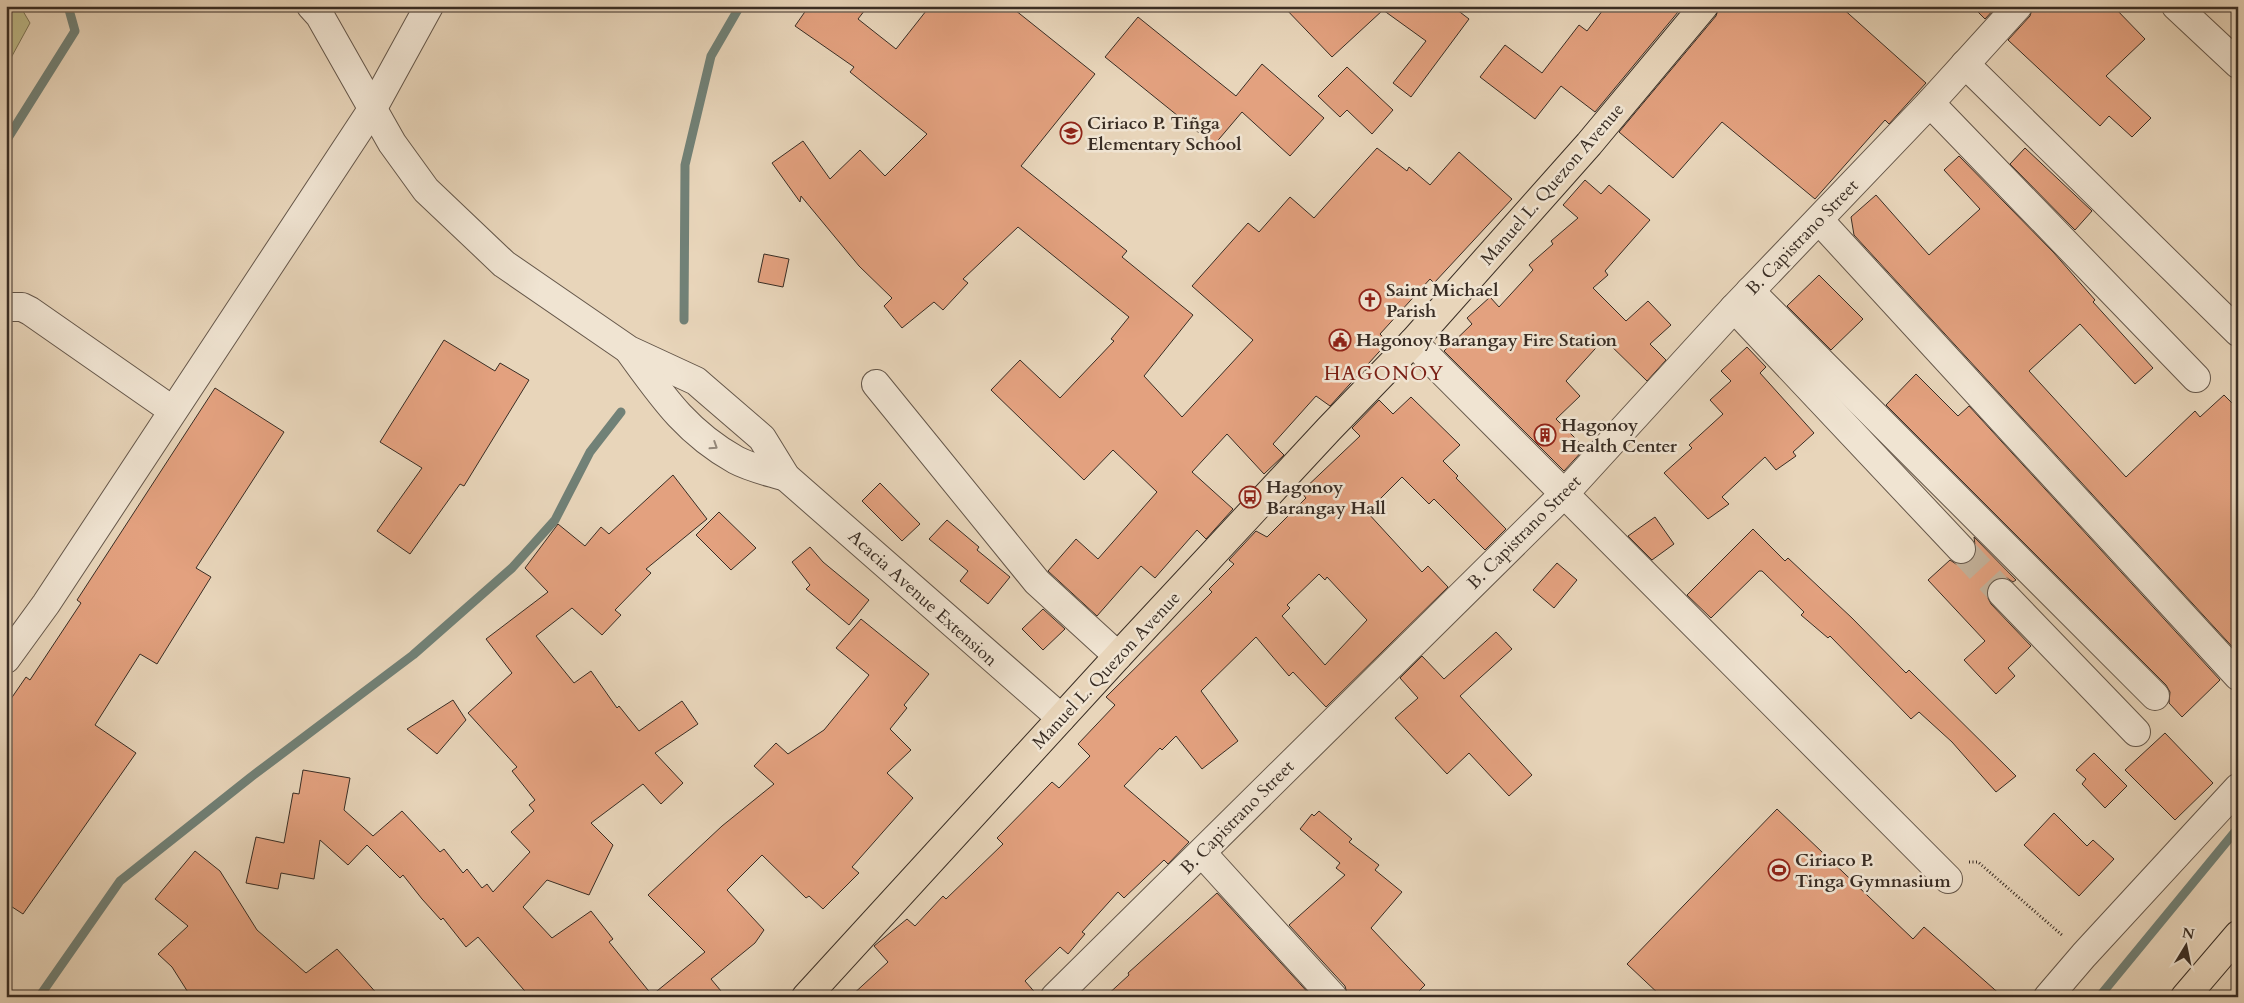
<svg xmlns="http://www.w3.org/2000/svg" width="2244" height="1003" font-family="Cardo,serif">
<rect width="100%" height="100%" fill="#e8d5ba"/>
<filter id="stains"><feTurbulence type="fractalNoise" baseFrequency=".004" numOctaves="4"/><feColorMatrix values="0 0 0 0 .2 0 0 0 0 .09 0 0 0 0 .02 0 0 0 .5 -.17"/></filter>
<radialGradient id="worn" r=".72"><stop offset=".6" stop-color="#630" stop-opacity="0"/><stop offset="1" stop-color="#630" stop-opacity=".3"/></radialGradient>
<!-- grass -->
<polygon fill="#bebb8a" stroke="#7c7457" points="6,6 20,6 30,23 6,67"/>
<g fill="none" stroke-linecap="round" stroke-linejoin="round">
<!-- stream -->
<g stroke="#718177" stroke-width="9">
<polyline points="6,141 75,31 68,6"/>
<polyline points="684,320 685,165 711,56 740,6"/>
<polyline points="39,997 120,881 251,777 413,655 512,568 555,520 590,452 621,412"/>
<polyline points="2099,997 2238,828"/>
</g>
</g>
<!-- building -->
<g fill="#e3a17f" stroke="#392d24" fill-rule="evenodd">
<polygon points="809,6 868,6 858,19 896,49 930,6 1010,6 1095,74 1021,166 1127,251 1122,257 1193,315 1144,376 1182,417 1253,340 1192,286 1248,223 1259,232 1290,197 1314,218 1377,148 1407,171 1409,167 1430,185 1459,152 1512,199 1434,283 1430,279 1380,334 1388,342 1330,406 1316,396 1273,444 1284,455 1264,474 1227,434 1192,472 1233,509 1206,539 1197,530 1155,578 1141,566 1097,616 1048,571 1076,539 1098,559 1157,492 1113,450 1084,480 991,390 1020,360 1060,398 1114,341 1111,339 1129,317 1018,227 963,279 968,283 943,310 934,302 902,328 884,306 892,298 859,266 801,196 800,202 772,163 803,141 830,179 860,150 885,176 927,134 850,72 854,67 795,26"/>
<polygon points="1283,6 1452,6 1469,19 1411,97 1393,83 1426,41 1383,10 1332,57"/>
<polygon points="1606,6 1683,6 1595,112 1561,86 1535,119 1480,77 1505,45 1542,73 1579,25 1587,31"/>
<polygon points="1719,6 1840,6 1926,83 1889,124 1885,120 1815,199 1722,122 1673,178 1619,132 1716,16"/>
<polygon points="1972,6 1997,6 1985,19"/>
<polygon points="2033,6 2113,6 2145,39 2106,76 2151,118 2132,137 2109,116 2100,126 2008,40 2030,16"/>
<polygon points="1138,17 1236,96 1262,64 1324,118 1290,156 1242,112 1214,145 1105,57"/>
<polygon points="1347,67 1393,110 1372,134 1347,110 1340,117 1318,96"/>
<polygon points="2025,148 2092,211 2075,230 2010,164"/>
<polygon points="1959,156 2054,253 2095,300 2093,302 2153,368 2135,384 2080,324 2029,371 2126,477 2195,411 2200,417 2224,395 2238,409 2238,653 1854,235 1851,217 1876,195 1929,255 1980,209 1944,170"/>
<polygon points="1585,180 1601,194 1609,185 1650,220 1605,271 1608,275 1593,288 1626,321 1648,301 1671,325 1650,344 1666,360 1647,381 1604,339 1566,381 1580,396 1556,419 1585,448 1564,471 1444,351 1472,324 1467,318 1490,297 1499,307 1533,270 1529,265 1553,244 1551,241 1578,218 1563,205"/>
<polygon points="764,254 789,259 783,287 758,282"/>
<polygon points="1819,275 1863,319 1831,350 1787,306"/>
<polygon points="444,340 495,371 500,363 529,380 464,486 460,484 410,554 377,531 422,468 380,442"/>
<polygon points="1747,347 1766,367 1760,373 1814,433 1793,452 1796,456 1776,470 1765,457 1722,497 1729,504 1708,519 1664,473 1692,448 1689,445 1723,414 1710,400 1731,381 1721,371"/>
<polygon points="1916,374 1958,416 1969,406 2220,680 2182,717 2169,703 2170,692 2166,685 1886,405"/>
<polygon points="215,388 284,432 196,568 211,577 157,664 140,654 95,725 136,753 23,914 6,903 6,706 26,677 30,680 81,603 77,600"/>
<path d="M1411,397L1460,445L1443,461L1458,476L1456,478L1506,529L1485,550L1434,499L1429,504L1402,477L1367,512L1422,572L1428,566L1448,587L1326,707L1293,672L1289,676L1256,637L1201,691L1238,741L1202,769L1176,736L1162,750L1160,748L1124,786L1189,842L1168,864L1164,860L1124,898L1118,892L1082,932L1085,934L1068,954L1060,947L1025,981L1039,997H850L888,962L874,946L907,919L915,926L943,896L946,899L1003,844L997,838L1052,782L1059,788L1090,756L1078,744L1115,705L1106,697L1212,592L1209,589L1234,564L1229,560L1256,531L1267,537L1306,498L1301,492L1360,436L1352,428L1379,400L1393,414ZM1319,574L1325,580L1327,577L1367,620L1325,665L1282,616L1290,608L1287,605Z"/>
<polygon points="673,475 707,519 646,569 651,573 615,610 621,615 602,635 572,608 536,636 574,683 591,671 617,708 619,706 639,731 682,701 698,724 655,753 683,783 661,804 643,784 591,823 613,845 589,895 547,880 523,907 552,938 591,911 613,939 609,942 652,995 705,952 648,895 722,826 774,784 754,766 776,743 788,754 824,730 869,675 836,648 861,619 929,674 904,705 907,708 890,729 911,750 887,773 913,798 852,867 859,873 823,909 809,896 806,898 762,855 727,890 764,930 755,943 711,979 726,997 530,997 478,937 466,947 443,918 441,920 422,899 403,875 400,878 367,845 348,865 320,840 314,879 281,873 278,889 246,883 256,837 284,843 293,793 299,794 303,770 350,778 344,810 373,836 402,811 440,852 444,849 463,873 467,869 482,888 487,884 493,892 530,852 511,832 534,811 529,805 535,800 512,771 517,767 468,713 512,673 486,639 548,592 525,568 558,524 585,546 601,527 609,534"/>
<polygon points="880,483 920,524 902,541 862,501"/>
<polygon points="719,512 756,548 731,570 696,535"/>
<polygon points="1655,517 1674,544 1652,560 1628,536"/>
<polygon points="947,520 979,547 977,550 1010,577 988,604 960,581 968,571 929,539"/>
<polygon points="1753,529 1785,561 1788,558 1852,618 1906,673 1909,670 2016,776 1996,792 1952,742 1919,712 1911,719 1830,636 1828,638 1801,615 1804,612 1762,571 1759,571 1711,618 1687,595"/>
<polygon points="1974,537 2016,580 2013,582 2007,578 1999,578 1992,581 1987,588 1987,596 1991,604 2031,646 2008,668 2015,676 1996,694 1964,660 1985,641 1928,580 1950,560 1956,564 1964,564 1972,560 1976,553"/>
<polygon points="810,547 823,562 869,600 849,625 806,589 810,585 792,562"/>
<polygon points="1557,563 1577,580 1554,608 1533,590"/>
<polygon points="1043,609 1065,629 1043,650 1022,629"/>
<polygon points="1496,632 1512,649 1460,696 1532,775 1509,796 1469,753 1447,774 1395,718 1418,698 1400,678 1422,656 1444,679"/>
<polygon points="453,700 466,720 437,754 407,729"/>
<polygon points="2165,733 2213,783 2175,820 2125,770"/>
<polygon points="2094,753 2127,786 2105,808 2082,784 2086,779 2076,770"/>
<polygon points="1777,809 1913,939 1924,927 2003,997 1662,997 1627,964"/>
<polygon points="1319,811 1352,839 1349,842 1379,865 1375,870 1402,892 1371,928 1425,985 1413,997 1348,997 1345,986 1289,925 1345,875 1336,868 1340,863 1300,829 1312,814 1314,816"/>
<polygon points="2054,813 2087,846 2093,840 2114,859 2079,896 2024,845"/>
<polygon points="195,851 220,871 257,930 306,973 337,949 380,997 191,997 172,967 158,954 188,926 155,899"/>
<polygon points="1217,893 1312,997 1105,997 1129,975 1128,973"/>
</g>
<g fill="none" stroke-linecap="round" stroke-linejoin="round">
<!-- minor-tunnel -->
<polyline stroke="#c5b39c" stroke-width="28" stroke-dasharray="28 14" stroke-linecap="butt" points="1961,549 2002,593"/>
<!-- minor casing -->
<g stroke="#65574a" stroke-width="30">
<g id="minor">
<polyline points="311,6 320,16 392,143 426,190 504,264 629,350 696,381 704,388 762,438 786,477 1061,718"/>
<polyline points="2176,6 2238,64"/>
<polyline points="1965,64 2238,332"/>
<polyline points="1930,103 2196,378"/>
<polyline points="1819,220 2238,676"/>
<polyline points="1750,291 2155,696"/>
<polyline points="6,307 22,307 30,311 172,410"/>
<polyline points="1734,308 1961,549"/>
<polyline points="1413,342 1948,879"/>
<path d="M630,352C662,396 686,432 736,460C751,468 770,472 786,477"/>
<polyline points="876,384 1037,582 1118,656"/>
<polyline points="2002,593 2136,732"/>
<polyline points="6,659 46,604 373,108 429,6"/>
<polyline points="1202,853 1333,997"/>
<polyline points="1055,997 1565,493 1734,308 1930,103 2018,6"/>
<polyline points="2048,997 2084,955 2238,788"/>
</g>
</g>
<!-- major casing -->
<g stroke="#392d24" stroke-width="30">
<g id="major">
<polyline points="806,997 1118,656 1329,429 1413,342 1589,144 1704,6"/>
<polyline points="2185,997 2238,935"/>
</g>
</g>
<!-- path -->
<polyline stroke="#392d24" stroke-width="3" stroke-dasharray="1 2.5" stroke-linecap="butt" points="1969,862 1978,862 2063,936"/>
<!-- minor -->
<use href="#minor" stroke="#f0e4d2" stroke-width="28"/>
<!-- major -->
<use href="#major" stroke="#e8d5ba" stroke-width="28"/>
</g>
<!-- one-way arrows -->
<defs><path id="oneway-chevron" d="M-2-3.5L2.5 0L-2 3.5" fill="none" stroke-width="1.6" stroke-linecap="round" stroke-linejoin="round" transform="scale(1.25)"/></defs>
<use stroke="#94887b" href="#oneway-chevron" transform="translate(714 446) rotate(33)"/>
<!-- icons -->
<defs>
<g id="school-ring" transform="scale(1.125)"><circle r="9.5" fill="#f0e4d2" stroke="#8f2418" stroke-width="1.5"/><path d="M0-5L7-2L0 1L-7-2ZM-4 1L0 2.5L4 1V4Q0 6-4 4Z" fill="#8f2418"/></g>
<g id="church-ring" transform="scale(1.125)"><circle r="9.5" fill="#f0e4d2" stroke="#8f2418" stroke-width="1.5"/><path d="M-1.2-6h2.4v3.5h3.3v2.4h-3.3V6h-2.4V-.1h-3.3v-2.4h3.3Z" fill="#8f2418"/></g>
<g id="civic-ring" transform="scale(1.125)"><circle r="9.5" fill="#f0e4d2" stroke="#8f2418" stroke-width="1.5"/><path d="M-.6-6.5H3V-4.5H.6V-3L4-1V1h2V6H-6V1h2V-1L-.6-3ZM-1.2 2.5V6h2.4V2.5Z" fill="#8f2418"/></g>
<g id="building-ring" transform="scale(1.125)"><circle r="9.5" fill="#f0e4d2" stroke="#8f2418" stroke-width="1.5"/><path d="M-4-6H4V6H1V3H-1V6H-4ZM-2.5-4.3h1.7v1.8h-1.7ZM.8-4.3h1.7v1.8H.8ZM-2.5-1h1.7V.8h-1.7ZM.8-1h1.7V.8H.8Z" fill="#8f2418"/></g>
<g id="bus-ring" transform="scale(1.125)"><circle r="9.5" fill="#f0e4d2" stroke="#8f2418" stroke-width="1.5"/><path d="M-5-6H5V4H4V6H2V4H-2V6H-4V4H-5ZM-3.5-4V0h7V-4ZM-3.5 1.2v1.5H-2V1.2ZM2 1.2v1.5H3.5V1.2Z" fill="#8f2418"/></g>
<g id="stadium-ring" transform="scale(1.125)"><circle r="9.5" fill="#f0e4d2" stroke="#8f2418" stroke-width="1.5"/><path d="M0-5a6.5 5 0 1 0 0 10a6.5 5 0 1 0 0-10ZM-3.5-1.8h7v3.6h-7Z" fill="#8f2418"/></g>
</defs>
<g fill-rule="evenodd">
<use href="#school-ring" x="1071" y="133"/>
<use href="#church-ring" x="1370" y="300"/>
<use href="#civic-ring" x="1340" y="340"/>
<use href="#building-ring" x="1545" y="435"/>
<use href="#bus-ring" x="1250" y="497"/>
<use href="#stadium-ring" x="1779" y="870"/>
</g>
<g text-anchor="middle" stroke-width="5" stroke-linejoin="round" paint-order="stroke">
<!-- poi labels -->
<g font-size="18" font-weight="bold" fill="#392d24" stroke="#f0e4d2" text-anchor="start">
<text x="1087" y="129">Ciriaco P. Tiñga<tspan x="1087" dy="21">Elementary School</tspan></text>
<text x="1386" y="296">Saint Michael<tspan x="1386" dy="21">Parish</tspan></text>
<text x="1356" y="346">Hagonoy Barangay Fire Station</text>
<text x="1561" y="431">Hagonoy<tspan x="1561" dy="21">Health Center</tspan></text>
<text x="1266" y="493">Hagonoy<tspan x="1266" dy="21">Barangay Hall</tspan></text>
<text x="1795" y="866">Ciriaco P.<tspan x="1795" dy="21">Tinga Gymnasium</tspan></text>
</g>
<!-- street labels -->
<g font-size="18" fill="#392d24" stroke="#f0e4d2">
<text transform="translate(1552 184) rotate(-49)" y="6">Manuel L. Quezon Avenue</text>
<text transform="translate(1802 237) rotate(-46)" y="6">B. Capistrano Street</text>
<text transform="translate(1524 532) rotate(-45)" y="6">B. Capistrano Street</text>
<text transform="translate(923 598) rotate(42)" y="6">Acacia Avenue Extension</text>
<text transform="translate(1106 670) rotate(-47)" y="6">Manuel L. Quezon Avenue</text>
<text transform="translate(1237 817) rotate(-45)" y="6">B. Capistrano Street</text>
</g>
<!-- quarter labels -->
<g font-size="20" letter-spacing="1" fill="#7a1f14" stroke="#f0e4d2">
<text x="1384" y="380">HAGONOY</text>
</g>
</g>
<!-- margin -->
<rect width="2244" height="1003" fill="none" stroke="#e8d5ba" stroke-width="25"/>
<rect x="8" y="8" width="2229" height="988" fill="none" stroke="#392d24" stroke-width="2.5"/>
<rect x="12" y="12" width="2219" height="978" fill="none" stroke="#392d24"/>
<!-- north arrow -->
<g transform="translate(2186 946) rotate(10)" stroke="#f0e4d2" stroke-width="4" paint-order="stroke">
<path d="M0-4L9 19L0 12L-9 19Z" fill="#392d24"/>
<text y="-8" font-size="14" font-weight="bold" text-anchor="middle" fill="#392d24">N</text>
</g>
<rect width="100%" height="100%" filter="url(#stains)"/>
<rect width="100%" height="100%" fill="url(#worn)"/>
</svg>
